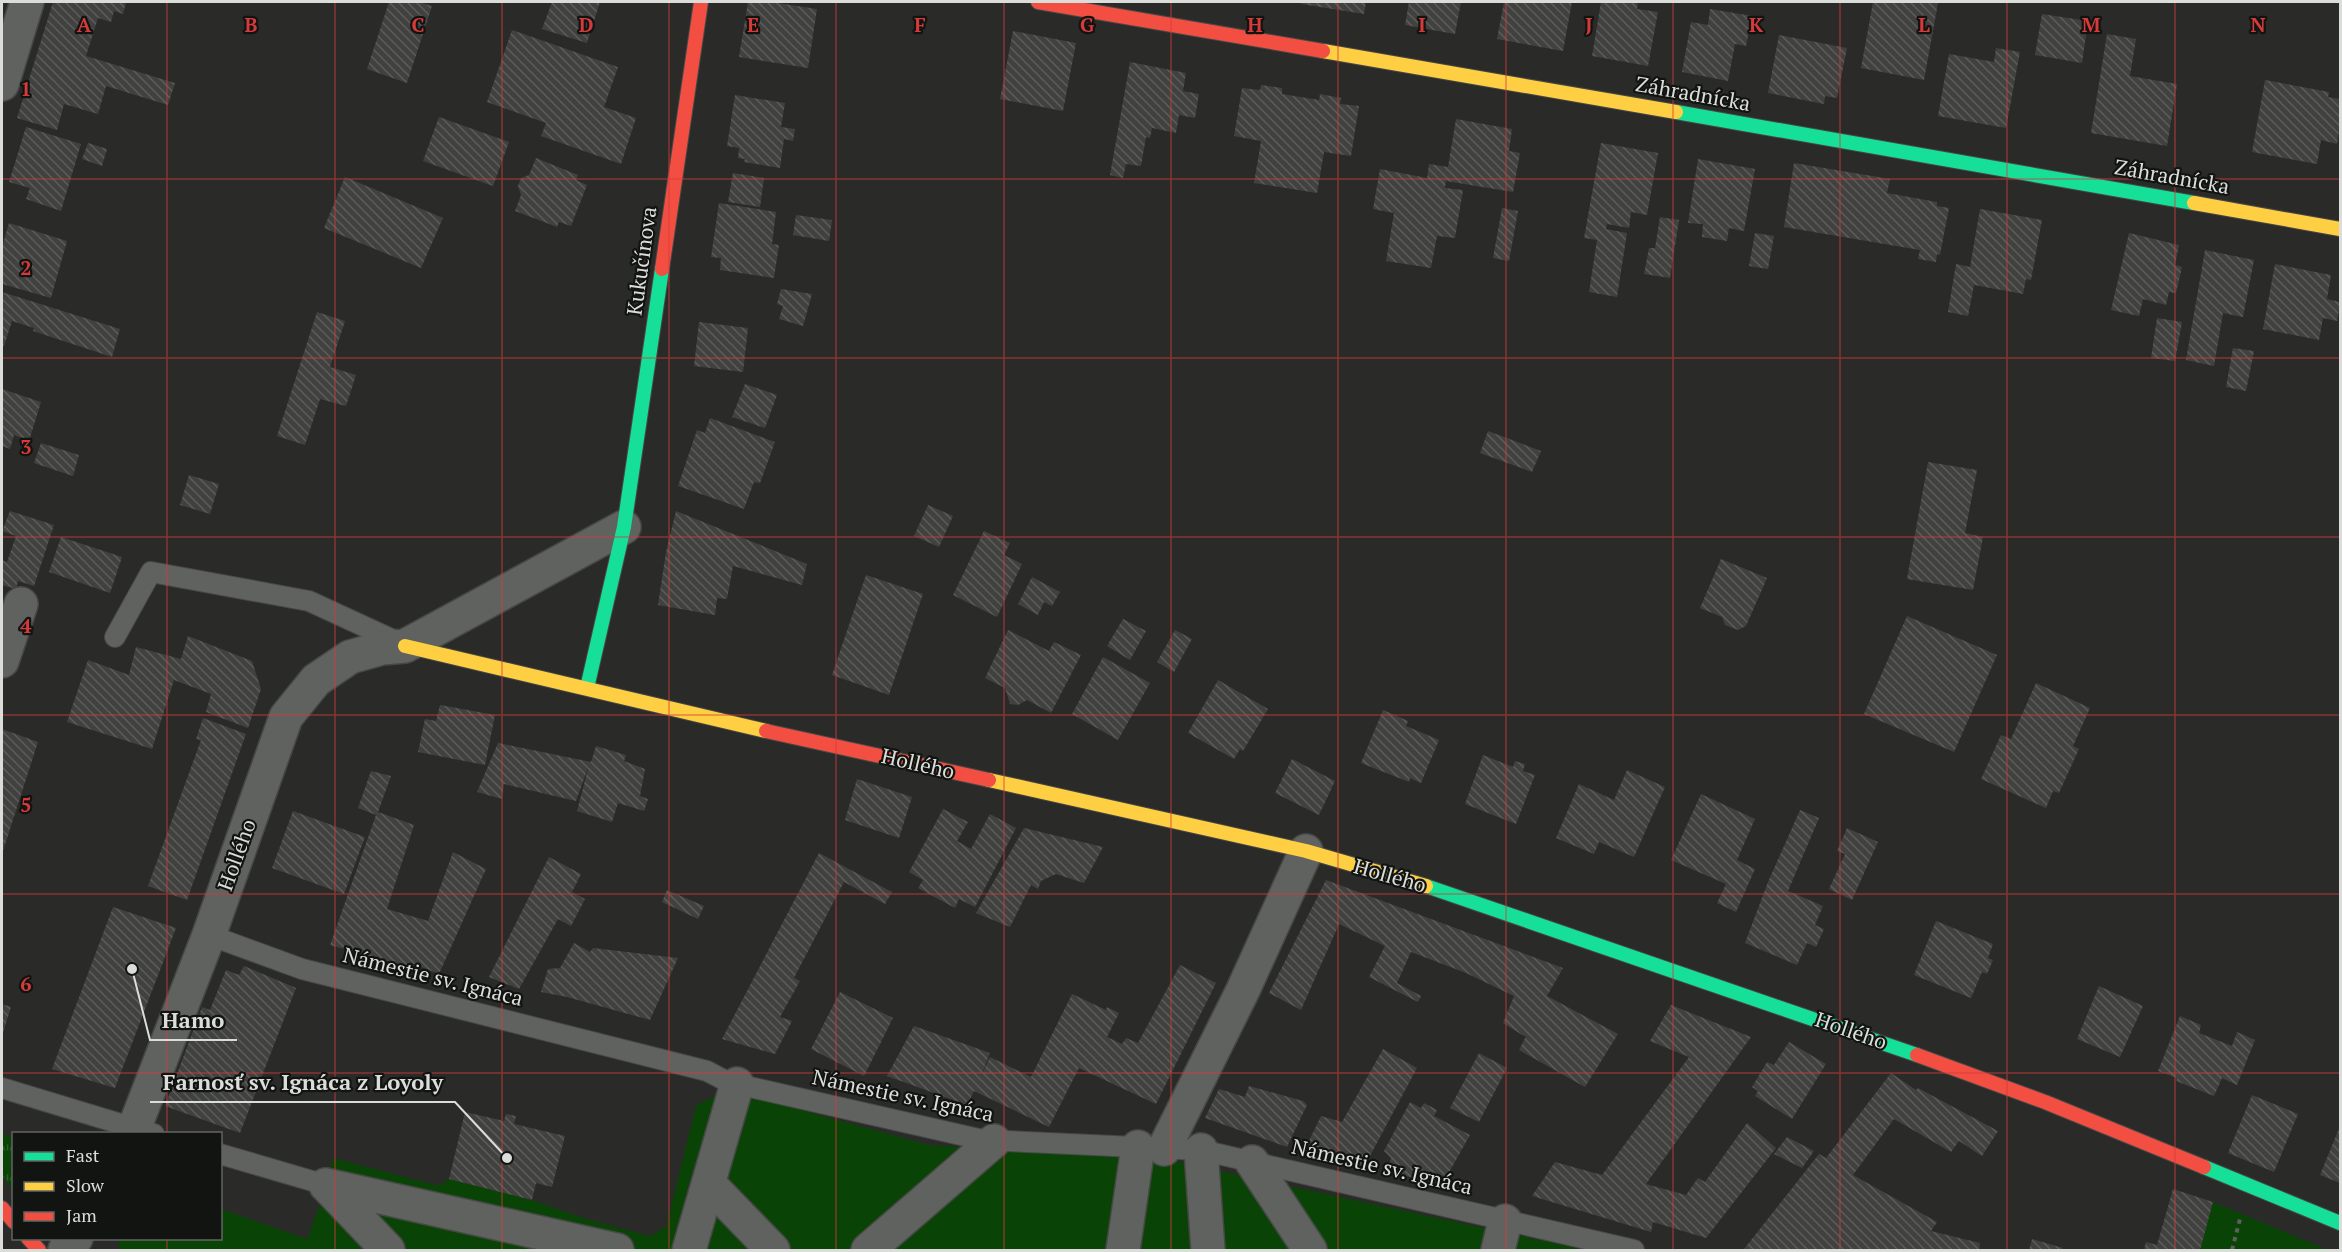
<svg xmlns="http://www.w3.org/2000/svg" width="2342" height="1252" font-family="'PT Serif',serif">
<defs>
<pattern id="grass-tufts" width="24" height="20" patternUnits="userSpaceOnUse" patternTransform="scale(1.5)"><rect width="24" height="20" fill="#094406"/><path d="M3 7l-1-3M5 7V3M7 7l1-3M15 17l-1-3M17 17v-4M19 17l1-3" fill="none" stroke="#2c5f2a"/></pattern>
<pattern id="building-back-hatch" width="6" height="6" patternUnits="userSpaceOnUse" patternTransform="scale(1.5)"><rect width="6" height="6" fill="#414240"/><path d="M-1 5l2 2M0 0l6 6M5-1l2 2" fill="none" stroke="#5c5d5b"/></pattern>
</defs>
<rect width="100%" height="100%" fill="#2a2b29"/>
<!-- grass -->
<polygon fill="url(#grass-tufts)" points="2,1133 13,1139 13,1191 2,1175"/>
<!-- green -->
<g fill="#094406">
<polygon points="716,1095 768,1101 929,1145 1173,1161 1586,1250 119,1250 119,1239 220,1238 221,1209 307,1239 321,1202 333,1158 439,1186 449,1179 532,1200 583,1218 649,1236 666,1227 696,1106"/>
<polygon points="2213,1202 2328,1250 2200,1250"/>
</g>
<!-- building -->
<g fill="url(#building-back-hatch)">
<polygon points="53,2 126,2 123,14 114,11 111,22 98,18 86,56 175,83 168,105 106,86 98,114 64,104 57,130 17,118"/>
<polygon points="389,2 419,2 432,6 407,83 367,69"/>
<polygon points="552,2 600,2 587,43 542,29"/>
<polygon points="748,2 771,2 817,9 808,68 739,57"/>
<polygon points="1302,2 1366,2 1364,14 1301,4"/>
<polygon points="1409,2 1461,2 1455,34 1405,25"/>
<polygon points="1504,2 1572,2 1563,51 1497,39"/>
<polygon points="1601,2 1638,2 1637,9 1658,12 1648,66 1592,56"/>
<polygon points="1873,2 1938,3 1924,80 1861,68"/>
<polygon points="1710,9 1752,16 1746,46 1735,44 1728,81 1682,72 1691,22 1708,25"/>
<polygon points="2042,14 2088,21 2082,63 2035,55"/>
<polygon points="512,30 618,67 604,107 636,118 621,164 541,136 546,123 487,102"/>
<polygon points="1013,31 1076,43 1063,111 1000,99"/>
<polygon points="2107,34 2136,39 2130,76 2177,84 2167,146 2091,133"/>
<polygon points="1779,35 1847,48 1837,98 1825,96 1824,104 1768,93"/>
<polygon points="1996,48 2020,52 2006,128 1938,116 1949,54 1994,62"/>
<polygon points="1130,62 1186,73 1183,91 1199,94 1195,118 1179,115 1176,133 1152,128 1150,138 1146,137 1141,166 1126,164 1123,178 1110,175"/>
<polygon points="2265,80 2329,92 2328,97 2340,99 2340,125 2337,144 2321,140 2317,164 2252,152"/>
<polygon points="1261,85 1282,88 1282,94 1319,100 1320,94 1341,98 1340,104 1359,106 1351,156 1324,152 1317,193 1254,183 1261,141 1234,136 1242,88 1260,90"/>
<polygon points="735,95 785,103 781,127 795,129 793,141 784,139 780,168 744,162 745,159 738,158 739,148 727,146"/>
<polygon points="439,117 509,142 493,186 423,161"/>
<polygon points="1456,119 1512,129 1509,151 1520,153 1513,192 1446,181 1445,188 1463,190 1455,238 1437,236 1431,268 1386,261 1394,213 1373,209 1380,169 1427,178 1429,164 1448,167"/>
<polygon points="26,127 81,144 61,211 26,199 30,188 9,182"/>
<polygon points="88,143 107,149 102,166 82,159"/>
<polygon points="1601,143 1658,153 1647,215 1631,212 1629,228 1607,224 1606,229 1627,233 1617,297 1589,292 1597,240 1584,238"/>
<polygon points="536,158 578,175 576,180 587,185 571,226 559,222 557,227 515,211 521,195 518,186 521,178 529,175"/>
<polygon points="1698,159 1755,169 1744,231 1729,228 1727,241 1702,237 1703,224 1688,223"/>
<polygon points="1794,163 1890,179 1887,193 1937,202 1937,206 1949,208 1940,255 1937,254 1936,262 1918,259 1920,250 1784,227"/>
<polygon points="733,173 764,178 760,207 728,202"/>
<polygon points="345,177 443,218 421,268 324,228"/>
<polygon points="719,203 776,212 772,244 779,245 774,278 720,270 721,258 711,257"/>
<polygon points="1502,208 1518,211 1509,261 1493,258"/>
<polygon points="1980,209 2042,220 2031,280 2026,279 2023,294 1974,285 1968,316 1948,312 1956,264 1970,267"/>
<polygon points="796,215 832,220 829,241 793,235"/>
<polygon points="1660,217 1679,220 1670,278 1644,274 1649,248 1655,248"/>
<polygon points="9,223 67,241 51,298 2,284 2,247"/>
<polygon points="1755,233 1774,236 1768,269 1749,266"/>
<polygon points="2129,233 2179,245 2175,265 2182,267 2176,293 2169,292 2166,305 2143,299 2139,316 2111,310"/>
<polygon points="2205,250 2254,260 2243,317 2223,313 2214,366 2186,360"/>
<polygon points="2275,264 2331,275 2327,299 2340,302 2340,304 2337,321 2323,318 2319,340 2263,329"/>
<polygon points="781,289 812,294 803,326 779,319 783,306 777,304"/>
<polygon points="2,292 120,329 112,357 33,331 34,328 12,321 4,346 2,345"/>
<polygon points="317,312 345,321 330,367 356,375 346,406 320,399 305,445 277,436"/>
<polygon points="2157,318 2182,322 2175,361 2151,358"/>
<polygon points="699,322 748,328 743,372 694,366"/>
<polygon points="2233,348 2254,351 2246,391 2226,387"/>
<polygon points="745,384 777,395 765,428 732,417"/>
<polygon points="2,389 41,402 29,441 14,435 10,449 2,446"/>
<polygon points="710,418 775,442 760,483 754,482 744,509 678,486 697,430 705,433"/>
<polygon points="1488,431 1541,451 1532,472 1480,453"/>
<polygon points="41,443 79,455 73,476 34,463"/>
<polygon points="1928,462 1977,470 1965,533 1983,537 1973,590 1907,579"/>
<polygon points="189,475 219,484 210,514 180,505"/>
<polygon points="928,505 953,516 939,547 914,536"/>
<polygon points="10,511 54,525 34,586 18,581 16,589 2,585 2,560 7,562 16,536 2,531"/>
<polygon points="676,511 807,564 802,585 733,566 727,599 717,598 715,615 658,605 666,552"/>
<polygon points="984,531 1010,543 1004,555 1022,564 997,617 953,595"/>
<polygon points="61,537 122,557 110,593 49,572"/>
<polygon points="1721,559 1767,578 1746,626 1738,630 1725,625 1722,617 1700,608"/>
<polygon points="866,575 923,594 889,695 832,675"/>
<polygon points="1032,577 1060,592 1052,606 1044,602 1038,615 1018,604"/>
<polygon points="1907,616 1997,655 1954,752 1864,714"/>
<polygon points="1123,619 1146,631 1130,660 1107,646"/>
<polygon points="1008,630 1049,651 1054,642 1081,655 1051,713 1027,700 1018,705 1010,704 1005,688 985,678"/>
<polygon points="1175,630 1192,639 1174,672 1157,662"/>
<polygon points="188,636 252,661 261,689 248,728 206,712 211,694 174,680 152,749 67,722 88,660 129,675 136,647 181,659"/>
<polygon points="1103,657 1150,683 1118,740 1072,714"/>
<polygon points="1218,680 1268,709 1243,751 1240,749 1234,759 1188,733"/>
<polygon points="2036,683 2090,708 2073,746 2079,749 2059,793 2053,791 2046,808 1981,779 2001,735 2011,739"/>
<polygon points="440,705 495,715 485,765 418,752 425,719 436,721"/>
<polygon points="1383,710 1408,721 1406,726 1439,740 1421,783 1410,778 1409,782 1361,763"/>
<polygon points="203,718 246,734 187,900 148,886 201,740 196,739"/>
<polygon points="2,729 38,742 2,854"/>
<polygon points="498,743 591,762 596,746 626,755 624,761 645,769 640,796 648,799 644,811 618,803 612,822 577,811 589,765 576,801 504,784 502,799 477,792"/>
<polygon points="1483,755 1513,767 1515,761 1525,764 1523,771 1535,775 1516,824 1465,804"/>
<polygon points="1292,759 1335,781 1319,815 1275,793"/>
<polygon points="1627,770 1665,787 1634,857 1599,842 1594,854 1556,838 1579,784 1614,800"/>
<polygon points="371,771 391,776 378,812 414,825 387,909 428,921 453,852 486,869 439,974 411,963 409,967 330,945 376,815 358,808"/>
<polygon points="857,779 912,797 899,838 845,820"/>
<polygon points="1701,794 1755,819 1737,860 1755,869 1736,912 1717,903 1726,884 1671,860"/>
<polygon points="943,809 968,822 957,841 971,849 990,814 1016,828 975,907 959,899 955,908 918,888 923,880 909,872"/>
<polygon points="1800,810 1819,818 1788,891 1823,906 1815,925 1824,929 1816,947 1807,943 1797,965 1745,943 1768,882"/>
<polygon points="293,811 365,837 344,894 272,868"/>
<polygon points="1024,828 1103,847 1084,883 1056,874 1041,881 1038,889 1031,885 1010,927 976,913"/>
<polygon points="1847,828 1878,842 1852,900 1829,889 1845,854 1837,851"/>
<polygon points="819,853 892,892 885,904 844,882 794,978 800,981 780,1017 792,1021 775,1054 722,1039"/>
<polygon points="549,857 581,874 572,892 585,899 571,926 558,919 519,989 489,977"/>
<polygon points="1326,880 1563,968 1547,996 1618,1034 1585,1087 1519,1050 1526,1036 1524,1036 1503,1023 1514,996 1466,973 1411,952 1397,983 1421,996 1418,1002 1369,977 1385,946 1339,924 1301,1010 1269,993"/>
<polygon points="667,890 704,906 698,919 662,902"/>
<polygon points="113,907 176,928 115,1088 52,1069"/>
<polygon points="1936,921 1993,944 1988,958 1993,960 1987,974 1982,972 1971,998 1914,975"/>
<polygon points="574,943 590,952 593,948 678,958 650,1020 567,997 541,992 548,969 560,968"/>
<polygon points="1180,965 1216,983 1156,1104 1079,1068 1049,1127 974,1091 967,1105 887,1076 914,1026 990,1053 981,1076 990,1057 1031,1077 1072,994 1106,1010 1107,1007 1119,1013 1107,1037 1122,1044 1126,1038 1138,1043"/>
<polygon points="244,966 296,988 240,1133 165,1106 202,1007 210,1010 226,970 239,975"/>
<polygon points="2099,986 2143,1006 2120,1057 2077,1039"/>
<polygon points="840,992 893,1018 864,1076 811,1049"/>
<polygon points="2,1004 11,1007 2,1036"/>
<polygon points="1671,1005 1751,1037 1646,1184 1686,1195 1698,1178 1705,1182 1747,1123 1776,1148 1706,1238 1653,1222 1651,1232 1532,1196 1555,1162 1602,1175 1689,1057 1650,1041"/>
<polygon points="2180,1016 2201,1025 2199,1033 2232,1046 2237,1032 2255,1040 2237,1085 2222,1078 2214,1096 2176,1081 2177,1078 2158,1071"/>
<polygon points="1789,1042 1826,1064 1792,1119 1755,1096 1758,1091 1752,1087 1767,1062 1774,1065"/>
<polygon points="1383,1049 1417,1068 1364,1167 1304,1151 1321,1116 1342,1122"/>
<polygon points="1479,1053 1507,1068 1479,1122 1450,1108"/>
<polygon points="1891,1073 1916,1090 1918,1088 1998,1131 1982,1156 1959,1141 1951,1152 1894,1119 1853,1175 1937,1222 1931,1231 1980,1243 1979,1250 1744,1249 1819,1154 1826,1158"/>
<polygon points="1249,1086 1303,1101 1307,1105 1287,1147 1205,1118 1219,1089 1245,1097"/>
<polygon points="2252,1095 2298,1114 2274,1172 2228,1153"/>
<polygon points="1410,1102 1421,1108 1424,1103 1437,1110 1434,1116 1470,1135 1442,1185 1386,1171 1391,1158 1384,1151"/>
<polygon points="465,1112 504,1121 506,1114 516,1116 514,1124 565,1136 552,1187 536,1183 532,1200 449,1179"/>
<polygon points="2340,1126 2340,1183 2320,1175"/>
<polygon points="1787,1137 1814,1151 1802,1168 1774,1154"/>
<polygon points="2173,1189 2213,1202 2200,1250 2144,1250 2146,1242 2157,1245"/>
<polygon points="2032,1239 2063,1248 2062,1250 2029,1250"/>
</g>
<g fill="none" stroke-linecap="round" stroke-linejoin="round">
<!-- lane casing -->
<g stroke="#474846" stroke-width="22">
<g id="lane">
<polyline points="115,637 151,572 309,601 400,643"/>
<polyline points="209,935 302,969 707,1071 728,1082 983,1140 1201,1150 1634,1250"/>
<polyline points="2,1088 154,1134"/>
<polyline points="220,1154 326,1185"/>
</g>
</g>
<!-- street casing -->
<g stroke="#474846" stroke-width="36">
<g id="street">
<polyline points="2,84 27,2"/>
<polyline points="2,661 21,604"/>
<polyline points="132,1134 209,935 286,717 316,680 350,657 382,648 405,646 624,527"/>
<polyline points="1164,1149 1243,990 1306,851"/>
<polyline points="1201,1150 1208,1250"/>
<polyline points="1252,1162 1310,1250"/>
<polyline points="709,1184 773,1250"/>
<polyline points="326,1185 617,1250"/>
<polyline points="326,1185 388,1250"/>
<polyline points="65,1250 76,1238"/>
<polyline points="689,1250 737,1084"/>
<polyline points="868,1250 994,1141"/>
<polyline points="1123,1250 1138,1147"/>
<polyline points="1498,1250 1505,1221"/>
</g>
</g>
<!-- fast casing -->
<g stroke="#474846" stroke-width="16">
<g id="fast">
<polyline points="1676,112 2194,203"/>
<polyline points="587,688 624,527 662,269"/>
<polyline points="1426,886 1917,1055"/>
<polyline points="2204,1167 2340,1223"/>
</g>
</g>
<!-- slow casing -->
<g stroke="#474846" stroke-width="16">
<g id="slow">
<polyline points="1323,51 1676,112"/>
<polyline points="2194,203 2340,229"/>
<polyline points="405,646 766,731"/>
<polyline points="989,780 1306,851 1426,886"/>
</g>
</g>
<!-- jam casing -->
<g stroke="#474846" stroke-width="16">
<g id="jam">
<polyline points="1038,2 1323,51"/>
<polyline points="662,269 701,2"/>
<polyline points="766,731 989,780"/>
<polyline points="1917,1055 2045,1102 2204,1167"/>
<polyline points="2,1208 14,1222"/>
<polyline points="28,1238 39,1250"/>
</g>
</g>
<!-- path -->
<polyline stroke="#5d5f5d" stroke-width="4" stroke-dasharray="4.5 4.5" stroke-linecap="butt" points="2232,1250 2240,1219"/>
<!-- lane -->
<use href="#lane" stroke="#606260" stroke-width="20"/>
<!-- street -->
<use href="#street" stroke="#606260" stroke-width="33"/>
<!-- fast -->
<use href="#fast" stroke="#16e098" stroke-width="14"/>
<!-- slow -->
<use href="#slow" stroke="#ffcf43" stroke-width="14"/>
<!-- jam -->
<use href="#jam" stroke="#f24e42" stroke-width="14"/>
</g>
<!-- grid -->
<path fill="none" stroke="#d63a3a" stroke-width="1.5" stroke-opacity="0.55" d="M167,2V1134M335,2V1250M502,2V1250M669,2V1250M836,2V1250M1004,2V1250M1171,2V1250M1338,2V1250M1506,2V1250M1673,2V1250M1840,2V1250M2007,2V1250M2175,2V1250M2,179H2340M2,358H2340M2,537H2340M2,715H2340M2,894H2340M2,1073H2340M167,1238V1250"/>
<g text-anchor="middle" stroke-width="4.5" stroke-linejoin="round" paint-order="stroke">
<!-- street labels -->
<g font-size="21" fill="#dbdddb" stroke="#121412">
<text transform="translate(1693 94) rotate(10)" y="7">Záhradnícka</text>
<text transform="translate(2172 177) rotate(10)" y="7">Záhradnícka</text>
<text transform="translate(642 261) rotate(-82)" y="7">Kukučínova</text>
<text transform="translate(918 764) rotate(13)" y="7">Hollého</text>
<text transform="translate(237 855) rotate(-70)" y="7">Hollého</text>
<text transform="translate(1390 876) rotate(16)" y="7">Hollého</text>
<text transform="translate(433 977) rotate(14)" y="7">Námestie sv. Ignáca</text>
<text transform="translate(1851 1031) rotate(19)" y="7">Hollého</text>
<text transform="translate(903 1096) rotate(12)" y="7">Námestie sv. Ignáca</text>
<text transform="translate(1382 1167) rotate(13)" y="7">Námestie sv. Ignáca</text>
</g>
</g>
<g font-size="20" text-anchor="middle" font-weight="bold" fill="#d63a3a" stroke="#121412" stroke-width="4.5" stroke-linejoin="round" paint-order="stroke">
<text x="84" y="32">A</text>
<text x="251" y="32">B</text>
<text x="418" y="32">C</text>
<text x="586" y="32">D</text>
<text x="753" y="32">E</text>
<text x="920" y="32">F</text>
<text x="1087" y="32">G</text>
<text x="1255" y="32">H</text>
<text x="1422" y="32">I</text>
<text x="1589" y="32">J</text>
<text x="1756" y="32">K</text>
<text x="1924" y="32">L</text>
<text x="2091" y="32">M</text>
<text x="2258" y="32">N</text>
<text x="26" y="96">1</text>
<text x="26" y="275">2</text>
<text x="26" y="454">3</text>
<text x="26" y="633">4</text>
<text x="26" y="812">5</text>
<text x="26" y="991">6</text>
</g>
<!-- callouts -->
<path fill="none" stroke="#dbdddb" stroke-width="2" d="M132 969L150 1040H237M507 1158L455 1102H150"/>
<g fill="#dbdddb" stroke="#121412" stroke-width="2">
<circle cx="132" cy="969" r="6"/>
<circle cx="507" cy="1158" r="6"/>
</g>
<g font-size="22" text-anchor="middle" font-weight="bold" fill="#dbdddb" stroke="#121412" stroke-width="4.5" stroke-linejoin="round" paint-order="stroke">
<text x="193" y="1028">Hamo</text>
<text x="303" y="1090">Farnosť sv. Ignáca z Loyoly</text>
</g>
<!-- border -->
<rect width="2342" height="1252" fill="none" stroke="#dbdddb" stroke-width="6"/>
<!-- legend -->
<rect x="12" y="1132" width="210" height="108" fill="#121412" stroke="#626462" stroke-width="1.5"/>
<rect x="24" y="1152" width="30" height="9" fill="#16e098" stroke="#626462" stroke-width="1.5"/>
<text x="66" y="1162" font-size="18" fill="#dbdddb">Fast</text>
<rect x="24" y="1182" width="30" height="9" fill="#ffcf43" stroke="#626462" stroke-width="1.5"/>
<text x="66" y="1192" font-size="18" fill="#dbdddb">Slow</text>
<rect x="24" y="1212" width="30" height="9" fill="#f24e42" stroke="#626462" stroke-width="1.5"/>
<text x="66" y="1222" font-size="18" fill="#dbdddb">Jam</text>
</svg>
